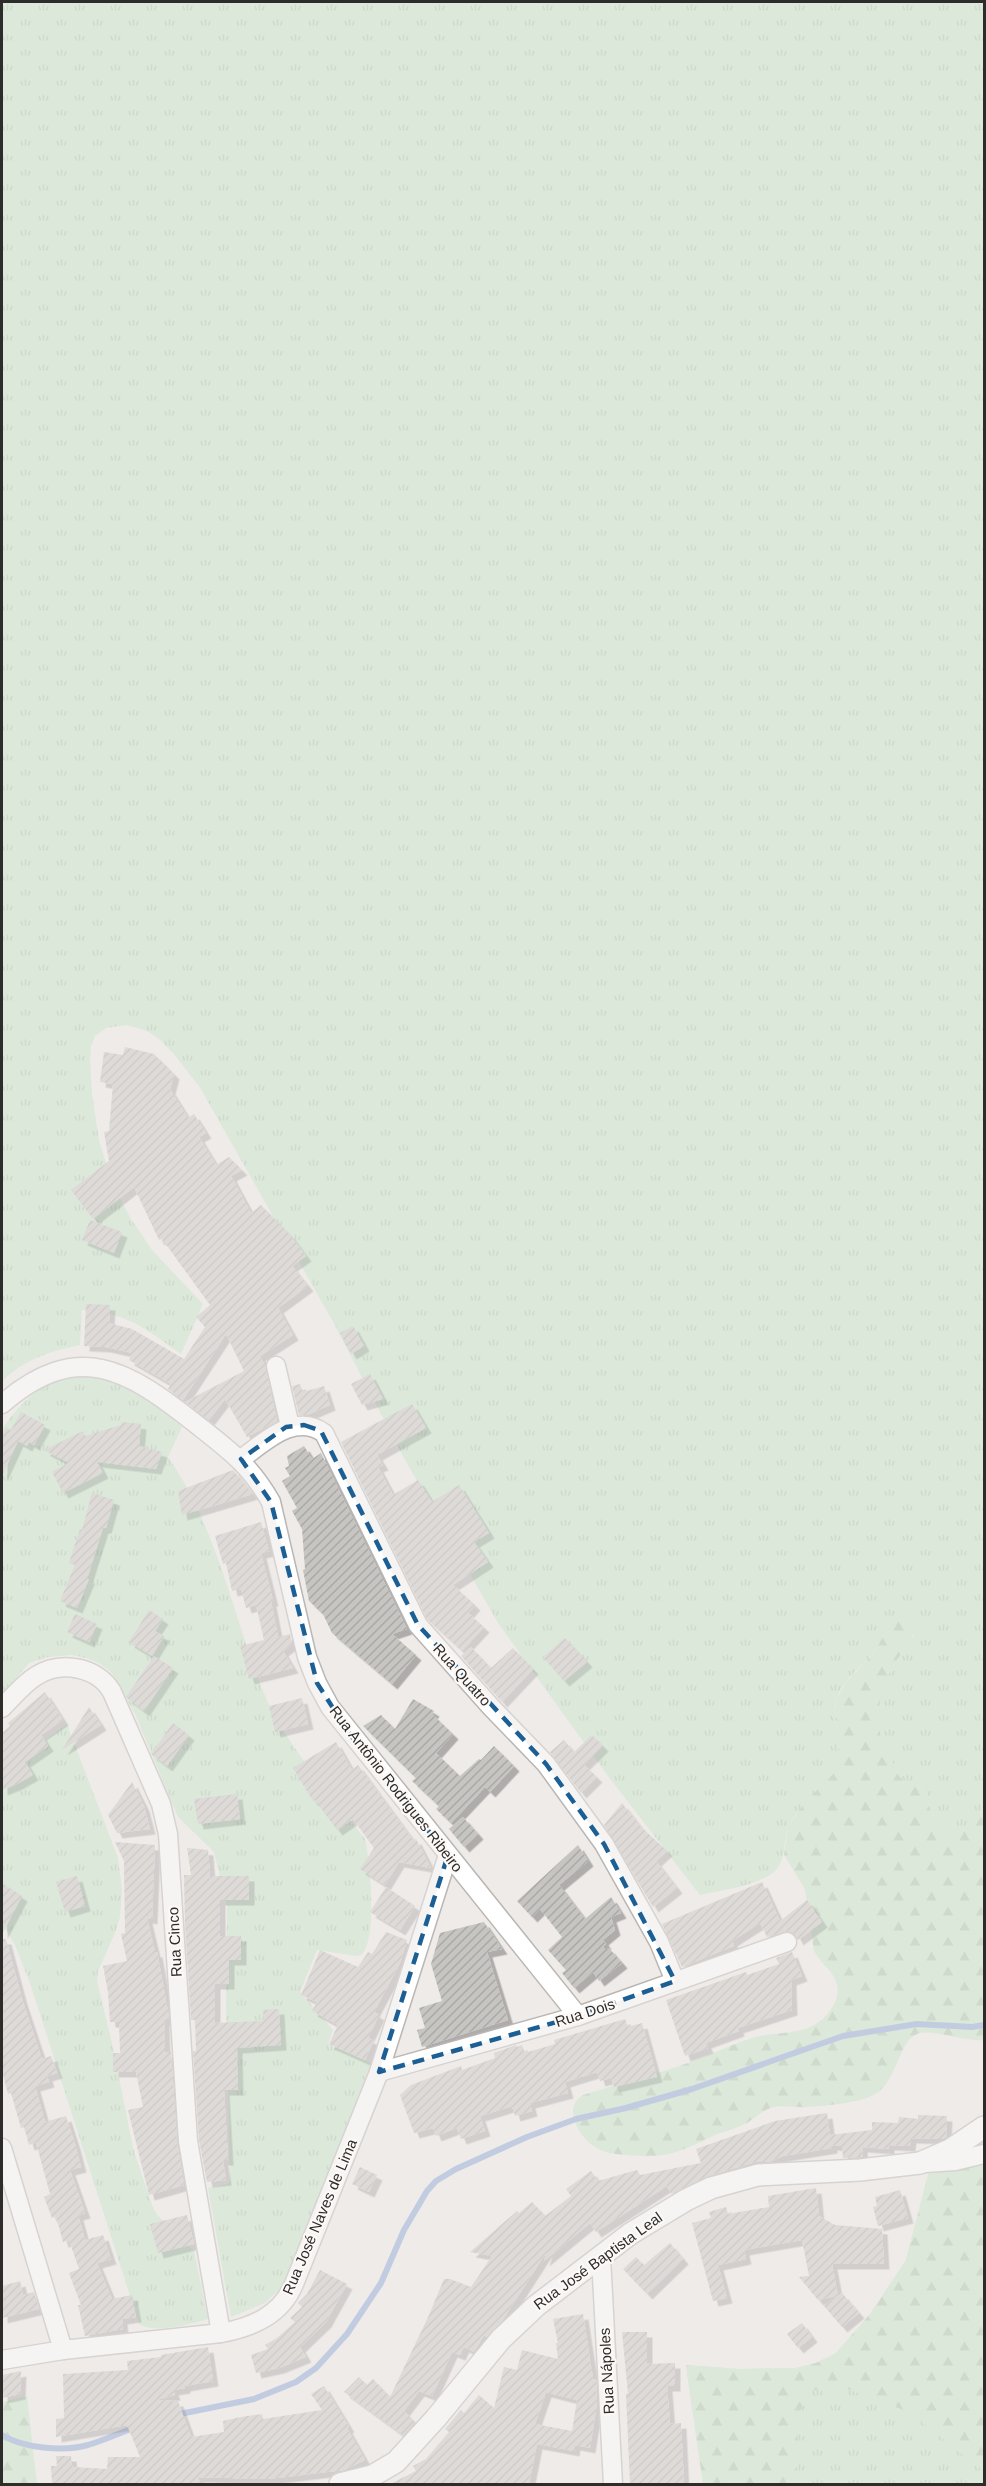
<svg xmlns="http://www.w3.org/2000/svg" width="986" height="2486" font-family="Arial,sans-serif">
<defs>
<pattern id="grass-tufts" width="24" height="20" patternUnits="userSpaceOnUse" patternTransform="scale(1.5)"><rect width="24" height="20" fill="#c3e5c7"/><path d="M3 7l-1-3M5 7V3M7 7l1-3M15 17l-1-3M17 17v-4M19 17l1-3" fill="none" stroke="#a8c5ab"/></pattern>
<pattern id="forest-firs" width="22" height="20" patternUnits="userSpaceOnUse" patternTransform="scale(1.5)"><rect width="22" height="20" fill="#c3e5c7"/><path d="M5 1l3.5 6h-7zM16 11l3.5 6h-7z" fill="#a8c5ab"/></pattern>
<pattern id="building-hatch" width="6" height="6" patternUnits="userSpaceOnUse" patternTransform="scale(1.5)"><rect width="6" height="6" fill="#c7c5c2"/><path d="M-1 1l2-2M0 6l6-6M5 7l2-2" fill="none" stroke="#aba9a7"/></pattern>
<filter id="shadow"><feDropShadow dx="5.5" dy="5.5" stdDeviation="0" flood-color="#0004"/></filter>
</defs>
<rect width="100%" height="100%" fill="#eeebe9"/>
<!-- grass -->
<g fill="url(#grass-tufts)">
<path d="M2,2H984V1806C976,1816 970,1829 958,1835C937,1829 928,1811 926,1790C918,1786 907,1784 901,1778C896,1774 896,1767 892,1762C863,1722 884,1669 914,1635L890,1624C885,1633 881,1643 874,1652C862,1667 844,1678 837,1698C830,1719 843,1741 840,1762C836,1785 799,1802 789,1826C782,1842 788,1864 770,1875C750,1887 722,1890 700,1895L608,1776L498,1623L404,1458L332,1320L199,1086L173,1053L158,1038L147,1031L127,1025L106,1028L95,1036L91,1046L90,1060L92,1094L99,1140L113,1186L131,1219L152,1250L203,1304L181,1354C144,1328 128,1313 82,1310L80,1345C51,1351 22,1360 2,1382Z"/>
<path d="M73,1375C125,1374 144,1394 182,1427L168,1457C216,1526 232,1611 262,1689C283,1742 330,1793 365,1839C370,1861 378,1940 361,1955L356,1956L317,1950L300,1992L333,2030L328,2044L371,2063L284,2285L265,2303L231,2317L208,2188L228,2184L230,2180L226,2004L227,1906L214,1852L178,1817L135,1714L112,1673L99,1663L86,1658L72,1655L48,1657L29,1663L2,1695V1429C22,1401 39,1384 73,1375Z"/>
<path d="M67,1724L118,1858L122,1890L120,1917L115,1933L98,1971L97,1982L112,2043L133,2148L152,2205L157,2215L194,2251L208,2319C191,2324 154,2334 139,2324L31,1986L15,1945L2,1924V1772Z"/>
<polygon points="984,2136 984,2484 703,2484 686,2365 739,2369 795,2368 816,2363 836,2353 870,2314 906,2260 929,2171"/>
</g>
<!-- forest -->
<g fill="url(#forest-firs)">
<path d="M908,1616L915,1627C913,1641 900,1653 893,1666C876,1697 872,1733 892,1762C896,1767 896,1774 901,1778C908,1784 919,1786 926,1790C928,1811 937,1829 958,1835C970,1829 975,1816 984,1806V2040C964,2042 932,2028 917,2034C899,2041 898,2078 877,2093C862,2103 825,2106 806,2107C795,2108 785,2105 774,2107C762,2110 757,2117 747,2123C736,2129 724,2131 713,2136C677,2153 666,2159 626,2155C614,2154 605,2153 595,2147C579,2137 562,2108 583,2095C618,2084 654,2075 688,2063C710,2055 730,2045 752,2038C772,2032 796,2035 814,2025C824,2020 834,2008 837,1997C842,1975 822,1967 814,1951L805,1889L784,1855L788,1827L805,1802L832,1776L840,1762L835,1711L837,1698L846,1682L874,1653L890,1624L897,1617Z"/>
<polygon points="984,2159 984,2471 909,2412 844,2388 825,2387 812,2391 800,2411 796,2458 798,2484 703,2484 686,2365 739,2369 795,2368 816,2363 836,2353 870,2314 906,2260 929,2171"/>
<polygon points="27,2396 37,2484 2,2484 2,2402"/>
</g>
<g fill="none" stroke-linecap="round" stroke-linejoin="round">
<!-- stream -->
<g stroke="#8da6d7" stroke-width="6">
<polyline points="175,2415 254,2399 296,2382 316,2368 347,2334 381,2283 404,2230 427,2191 436,2181 456,2169 527,2137 576,2119 626,2108 692,2089 843,2036 917,2024 972,2027 984,2025"/>
<path d="M2,2435C23,2448 63,2452 88,2445C104,2440 120,2433 136,2427"/>
</g>
</g>
<!-- building -->
<g fill="url(#building-hatch)" fill-rule="evenodd" filter="url(#shadow)">
<polygon points="125,1047 154,1054 174,1074 170,1089 188,1118 194,1114 206,1133 199,1137 216,1165 229,1157 242,1170 231,1176 251,1213 261,1205 291,1236 306,1256 292,1266 308,1286 278,1308 293,1335 260,1356 265,1366 277,1421 247,1437 225,1399 209,1420 185,1402 244,1371 226,1334 183,1400 168,1389 171,1384 129,1360 132,1353 105,1347 84,1346 86,1304 110,1305 109,1323 132,1329 184,1359 205,1327 196,1317 210,1305 162,1239 159,1240 134,1187 93,1219 71,1190 109,1161 104,1132 109,1131 113,1084 100,1082 104,1052 123,1055"/>
<polygon points="90,1220 122,1232 114,1253 82,1240"/>
<polygon points="353,1326 364,1346 351,1354 340,1333"/>
<polygon points="370,1374 383,1399 362,1405 351,1384"/>
<polygon points="300,1384 303,1392 324,1386 330,1405 307,1415 299,1415 292,1386"/>
<polygon points="412,1404 426,1428 377,1455 383,1465 378,1467 393,1495 418,1480 432,1502 459,1485 489,1533 474,1542 488,1562 453,1585 475,1605 468,1613 484,1627 462,1651 427,1619 341,1442"/>
<polygon points="21,1412 45,1425 34,1445 29,1442 27,1446 18,1441 2,1476 2,1436 6,1427 11,1430"/>
<polygon points="122,1422 141,1424 139,1446 162,1452 156,1469 97,1462 103,1473 63,1493 52,1472 69,1463 44,1450 83,1431 85,1436 121,1425"/>
<polygon points="304,1446 312,1459 321,1453 407,1629 392,1634 416,1655 392,1684 332,1633 323,1614 309,1601 303,1570 305,1569 302,1529 292,1511 297,1508 282,1481 290,1476 285,1468 289,1466 287,1456"/>
<polygon points="233,1470 253,1494 182,1515 178,1491"/>
<polygon points="92,1493 114,1500 106,1528 103,1528 87,1579 89,1579 77,1608 60,1601 75,1565 69,1563 80,1529 82,1530"/>
<polygon points="261,1522 269,1551 261,1553 273,1601 271,1601 278,1637 290,1634 292,1644 283,1651 293,1668 249,1679 240,1646 264,1640 256,1605 246,1608 241,1589 232,1591 226,1563 223,1564 215,1536"/>
<polygon points="149,1610 163,1619 155,1631 164,1636 152,1656 129,1642"/>
<polygon points="75,1614 97,1624 89,1642 67,1632"/>
<polygon points="565,1638 587,1662 564,1681 543,1657"/>
<polygon points="471,1647 491,1668 513,1648 533,1669 502,1702 461,1656"/>
<polygon points="154,1656 173,1668 144,1711 126,1697"/>
<polygon points="45,1692 63,1720 41,1735 48,1746 25,1762 33,1775 17,1784 2,1790 2,1733 10,1726 8,1723"/>
<polygon points="302,1698 308,1724 275,1732 269,1706"/>
<polygon points="413,1699 434,1711 432,1714 453,1734 436,1753 460,1776 479,1759 481,1760 494,1746 514,1766 490,1792 485,1787 451,1823 436,1809 439,1806 412,1781 416,1778 363,1726 381,1715 395,1729"/>
<polygon points="89,1707 101,1725 62,1750"/>
<polygon points="173,1723 189,1735 167,1766 151,1754"/>
<polygon points="592,1735 603,1746 584,1765 597,1777 581,1793 550,1752 564,1740 574,1752"/>
<polygon points="336,1742 352,1770 358,1765 413,1840 416,1839 431,1868 399,1862 385,1885 360,1869 374,1848 353,1819 337,1830 315,1800 313,1801 293,1768"/>
<polygon points="132,1782 144,1806 150,1829 117,1833 108,1815"/>
<polygon points="237,1794 240,1819 198,1824 194,1799"/>
<polygon points="622,1803 640,1826 667,1851 656,1861 677,1888 653,1907 604,1825"/>
<polygon points="463,1817 478,1834 464,1847 449,1829"/>
<polygon points="115,1842 155,1845 152,1919 147,1918 155,1952 157,1952 169,2017 169,2020 164,2020 165,2052 171,2052 177,2142 184,2185 149,2195 128,2110 143,2107 136,2072 113,2072 113,2053 120,2053 119,2022 110,2022 108,1992 103,1966 127,1961 121,1934 125,1933 124,1861"/>
<polygon points="578,1845 588,1861 559,1885 585,1919 611,1897 621,1913 611,1917 615,1930 603,1940 606,1944 603,1947 605,1950 609,1948 622,1963 599,1981 593,1972 574,1988 562,1973 566,1970 548,1950 562,1937 540,1909 532,1917 517,1901"/>
<polygon points="187,1848 208,1850 210,1876 249,1876 249,1900 220,1900 220,1936 241,1936 241,1960 229,1960 229,1984 215,1984 215,2023 264,2021 263,2010 279,2009 281,2045 237,2048 238,2090 224,2090 228,2160 223,2160 226,2180 207,2182 199,2140 193,2051 196,2051 195,2020 191,2020 185,1924 184,1875 191,1875"/>
<polygon points="77,1876 85,1906 65,1912 56,1882"/>
<polygon points="762,1882 780,1921 807,1900 822,1922 798,1940 795,1934 788,1931 767,1937 760,1923 732,1941 734,1946 682,1967 662,1924"/>
<polygon points="2,1883 22,1896 2,1934"/>
<polygon points="386,1887 415,1906 400,1930 370,1912"/>
<polygon points="484,1922 502,1949 487,1952 508,2020 422,2047 417,2030 425,2028 419,2008 442,2001 431,1964 440,1933"/>
<polygon points="386,1932 407,1940 400,1963 374,2012 379,2015 368,2038 374,2040 365,2060 329,2044 338,2025 312,2011 317,2002 301,1995 320,1950 358,1967 368,1952 372,1954"/>
<polygon points="2,1939 6,1939 22,1999 42,2059 51,2056 57,2073 47,2076 49,2082 35,2086 45,2122 66,2116 75,2144 81,2167 70,2170 85,2213 78,2215 85,2240 103,2235 111,2259 97,2263 112,2299 132,2295 136,2317 122,2319 123,2329 85,2336 78,2305 81,2305 69,2273 79,2269 69,2240 63,2242 56,2216 52,2218 44,2197 50,2194 36,2143 29,2145 24,2127 21,2128 11,2093 8,2094 2,2071"/>
<polygon points="792,1952 802,1976 791,1980 792,2010 738,2028 739,2031 706,2043 708,2048 685,2056 666,2000 746,1972 747,1975 779,1964 776,1958"/>
<polygon points="625,2019 628,2027 642,2023 657,2077 614,2087 611,2078 600,2081 597,2072 565,2082 568,2093 530,2103 532,2111 515,2116 512,2106 480,2116 485,2131 461,2139 457,2128 436,2136 433,2128 414,2133 400,2095 411,2085 461,2066 462,2070 495,2058 494,2053 516,2045 517,2047 522,2045 525,2053 555,2044 554,2040"/>
<polygon points="827,2113 830,2135 872,2130 872,2122 898,2123 899,2117 918,2119 918,2115 947,2116 946,2137 942,2139 911,2138 910,2146 889,2145 889,2149 862,2147 863,2157 859,2157 843,2158 842,2146 832,2145 832,2148 783,2156 769,2162 755,2162 708,2176 671,2194 667,2186 596,2232 590,2223 544,2261 547,2251 502,2321 486,2337 484,2335 474,2352 464,2347 460,2355 452,2352 432,2396 419,2391 404,2411 415,2422 403,2435 344,2392 359,2377 367,2385 373,2379 390,2397 429,2315 444,2279 450,2279 471,2287 492,2256 470,2252 517,2211 519,2213 532,2202 545,2216 571,2196 566,2189 591,2171 598,2181 637,2170 640,2175 701,2163 696,2149 775,2121"/>
<polygon points="360,2167 377,2175 369,2192 352,2184"/>
<polygon points="816,2188 819,2216 835,2225 882,2229 884,2264 832,2264 838,2296 842,2293 859,2313 842,2327 824,2306 837,2296 818,2300 799,2277 809,2276 802,2240 744,2250 746,2259 718,2265 727,2298 713,2301 692,2223 711,2218 709,2212 726,2207 728,2214 769,2207 768,2196"/>
<polygon points="900,2190 908,2218 878,2226 873,2207 877,2206 875,2197"/>
<polygon points="187,2215 194,2244 158,2253 150,2224"/>
<polygon points="670,2243 683,2259 647,2294 623,2269 636,2257 644,2265"/>
<polygon points="320,2270 347,2284 326,2322 300,2347 306,2357 279,2368 256,2373 251,2355 268,2349 265,2345 277,2338 295,2322 290,2318 302,2307 298,2303 307,2294"/>
<polygon points="20,2281 23,2295 34,2292 39,2309 2,2318 2,2286"/>
<path d="M583,2314L593,2379L596,2380L597,2404L590,2448L575,2445L574,2451L537,2444L529,2484H390L416,2471L413,2466L426,2459L449,2432L445,2429L461,2410L464,2413L479,2395L494,2408L504,2367L517,2370L522,2350L558,2359L556,2343H558L553,2319ZM546,2392L577,2400L572,2431L535,2424Z"/>
<polygon points="802,2323 812,2337 798,2348 787,2334"/>
<polygon points="622,2332 647,2332 647,2364 675,2363 675,2386 667,2386 670,2424 681,2423 684,2484 630,2484 626,2394 628,2394"/>
<polygon points="208,2347 213,2381 185,2386 185,2388 173,2390 175,2395 156,2400 178,2401 191,2437 224,2432 223,2421 241,2417 262,2414 263,2419 322,2410 311,2394 324,2386 349,2427 347,2428 365,2460 344,2470 268,2479 198,2477 200,2484 52,2484 51,2466 57,2466 56,2456 71,2456 72,2465 74,2467 107,2469 108,2457 140,2457 127,2425 56,2437 56,2419 64,2418 63,2374 128,2370 127,2361 161,2357 161,2355"/>
<polygon points="21,2371 20,2394 2,2398 2,2375"/>
</g>
<g fill="none" stroke-linecap="round" stroke-linejoin="round">
<!-- minor casing -->
<g stroke="#b9b6b4" stroke-width="21">
<g id="minor">
<polyline points="276,1366 290,1426"/>
<path d="M2,1404C78,1338 128,1370 196,1424C229,1450 250,1465 271,1502L307,1657L317,1683L330,1707L578,2016"/>
<path d="M241,1459C265,1442 294,1412 324,1433L418,1625L491,1707L546,1764L604,1844L659,1942L675,1981"/>
<path d="M2,1708C13,1697 23,1684 36,1676C61,1660 98,1667 112,1692L161,1804L168,1834L188,2141L221,2333"/>
<polyline points="379,2072 578,2016 787,1942"/>
<polyline points="2,2148 63,2350"/>
<polyline points="925,2163 955,2161 984,2154"/>
<polyline points="601,2257 613,2484"/>
<path d="M2,2360L63,2350L221,2333C253,2327 281,2315 294,2284L379,2072L448,1855"/>
</g>
</g>
<!-- tertiary casing -->
<g stroke="#b9b6b4" stroke-width="24">
<polyline id="tertiary" points="340,2484 372,2476 396,2462 436,2418 501,2339 536,2306 630,2234 686,2200 711,2188 758,2175 860,2170 920,2163 950,2150 984,2127"/>
</g>
<!-- minor -->
<use href="#minor" stroke="#fff" stroke-width="18"/>
<!-- tertiary -->
<use href="#tertiary" stroke="#fff" stroke-width="21"/>
</g>
<!-- marked area -->
<path d="M0 0H986V2486H0ZM304,1425L321,1431L418,1625L546,1764L604,1844L675,1981L578,2016L379,2072L448,1855L349,1733L317,1683L271,1502L241,1459L286,1427Z" fill="#eeebe9" fill-opacity=".55" fill-rule="evenodd"/>
<path fill="none" stroke="#1b5f94" stroke-width="4.5" stroke-dasharray="12 8" stroke-linejoin="round" d="M304,1425L321,1431L418,1625L546,1764L604,1844L675,1981L578,2016L379,2072L448,1855L349,1733L317,1683L271,1502L241,1459L286,1427Z"/>
<g text-anchor="middle" stroke-width="4.5" stroke-linejoin="round" paint-order="stroke">
<!-- street labels -->
<g font-size="15" fill="#2d2c2b" stroke="#fcf8f6">
<text transform="translate(462 1675) rotate(48)" y="5">Rua Quatro</text>
<text transform="translate(396 1789) rotate(52)" y="5">Rua Antônio Rodrigues Ribeiro</text>
<text transform="translate(175 1942) rotate(-93)" y="5">Rua Cinco</text>
<text transform="translate(585 2013) rotate(-18)" y="5">Rua Dois</text>
<text transform="translate(320 2217) rotate(-67)" y="5">Rua José Naves de Lima</text>
<text transform="translate(598 2261) rotate(-36)" y="5">Rua José Baptista Leal</text>
<text transform="translate(607 2371) rotate(-93)" y="5">Rua Nápoles</text>
</g>
</g>
<!-- border -->
<rect width="986" height="2486" fill="none" stroke="#2d2c2b" stroke-width="6"/>
</svg>
